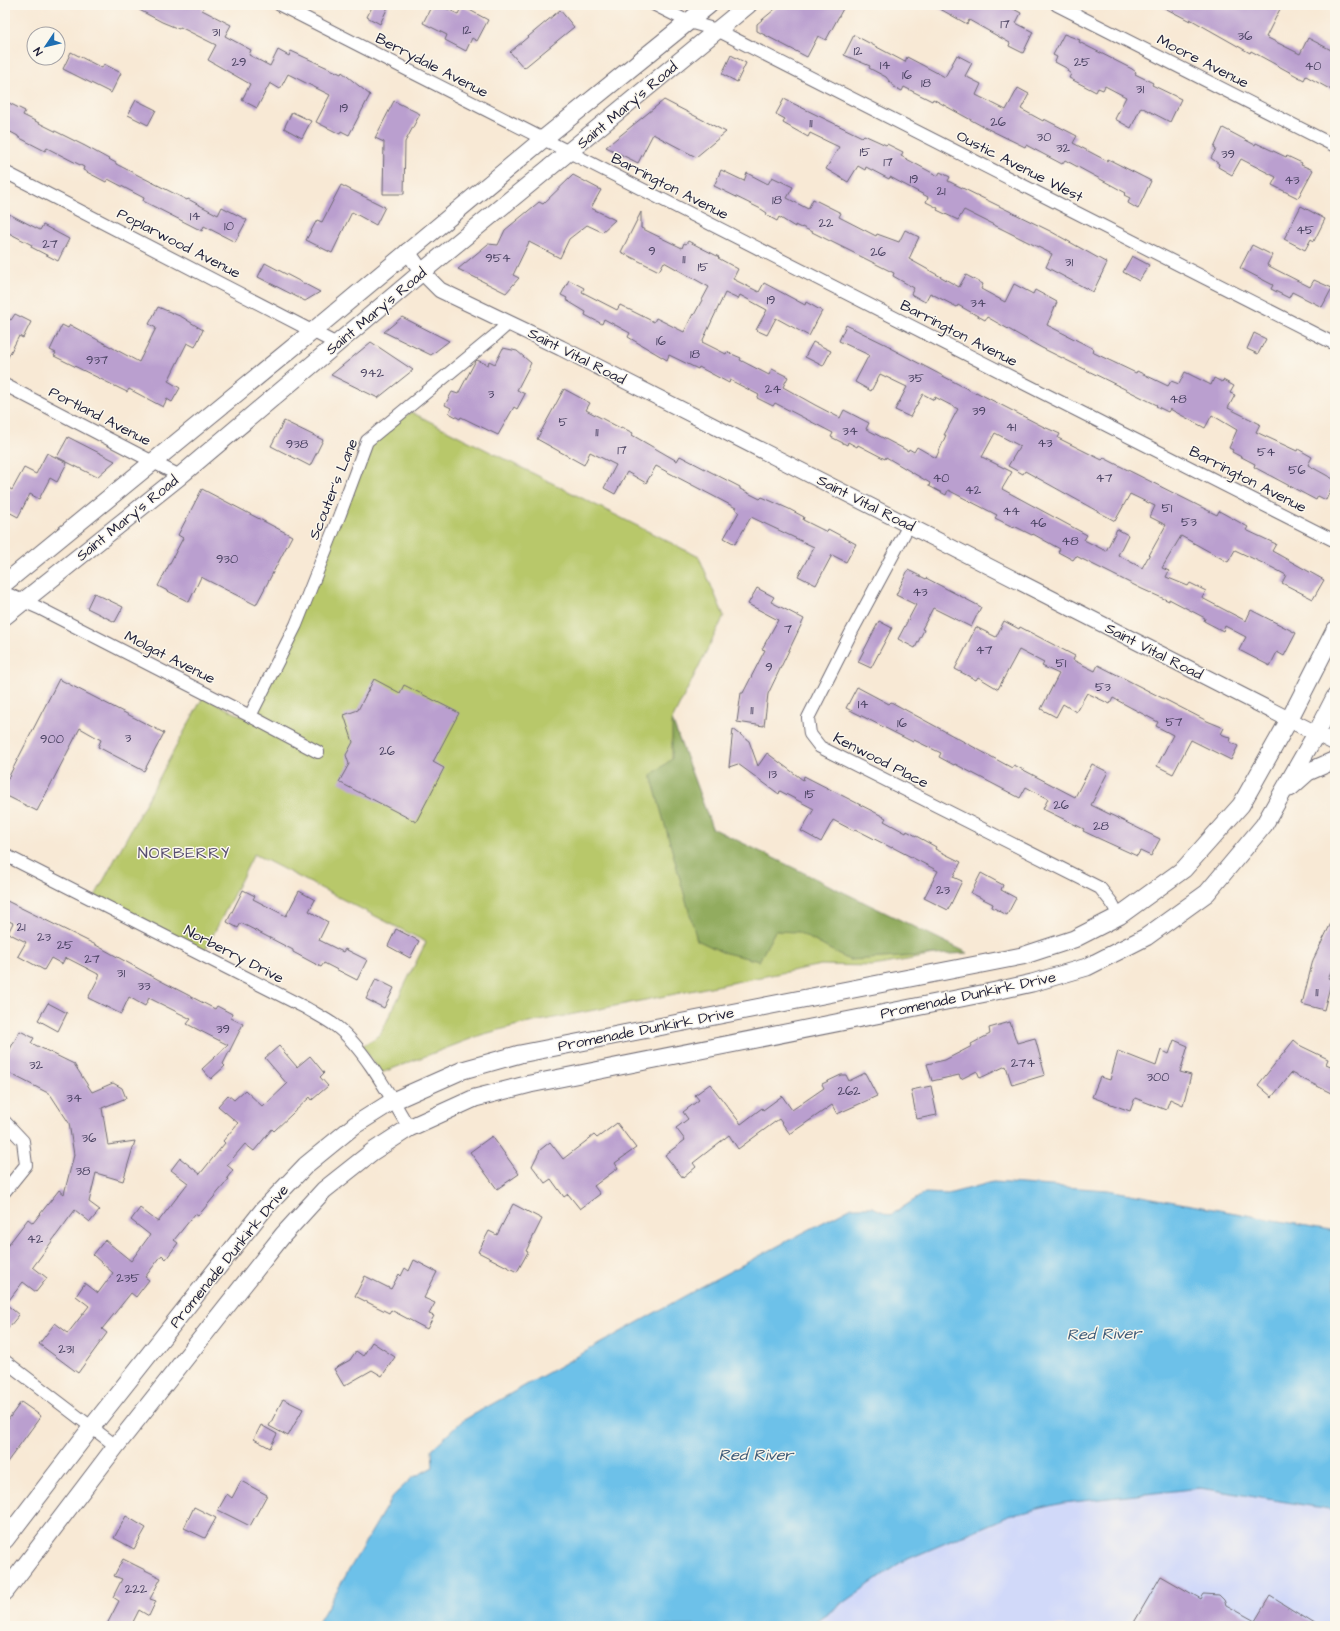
<svg xmlns="http://www.w3.org/2000/svg" width="1340" height="1631" font-family="'Architects Daughter',sans-serif">
<rect width="100%" height="100%" fill="#fbf7ec"/>
<filter id="ink" filterUnits="userSpaceOnUse"><feTurbulence type="fractalNoise" baseFrequency=".025" numOctaves="2"/><feDisplacementMap in="SourceGraphic" scale="8" xChannelSelector="R" yChannelSelector="G"/><feConvolveMatrix kernelMatrix="1 2 1 2 8 2 1 2 1" color-interpolation-filters="sRGB"/></filter>
<filter id="wash" filterUnits="userSpaceOnUse"><feTurbulence type="fractalNoise" baseFrequency=".012" numOctaves="4" result="noise"/><feDisplacementMap in="SourceGraphic" scale="16" xChannelSelector="R" yChannelSelector="G"/><feGaussianBlur stdDeviation="0.9" result="paint"/><feColorMatrix in="noise" values="0 0 0 0 0 0 0 0 0 0 0 0 0 0 0 0 0 1.4 0 .05"/><feComposite in="paint" operator="in"/></filter>
<g filter="url(#wash)">
<rect width="100%" height="100%" fill="#f8e9d5"/>
<!-- built -->
<polygon fill="#d1d9f9" points="1200,1488 1335,1510 1335,1626 810,1626 901,1562 1009,1516 1063,1503"/>
<!-- green -->
<polygon fill="#b8c86b" stroke="#6d7553" points="411,412 699,557 724,616 672,720 712,828 957,951 873,966 821,965 514,1026 481,1035 381,1073 362,1046 380,1035 426,942 254,854 205,951 95,896 203,697 250,720 370,444"/>
<!-- forest -->
<polygon fill="#92ac5f" stroke="#5a674d" points="672,720 712,828 968,953 849,960 798,932 775,931 759,961 722,952 697,940 651,775 672,759"/>
<!-- water -->
<polygon fill="#6dc1e9" stroke="#487292" points="993,1182 1108,1190 1335,1231 1335,1510 1200,1488 1063,1503 1009,1516 901,1562 810,1626 316,1626 392,1497 412,1478 433,1467 432,1449 462,1421 708,1283 852,1207 872,1207 891,1215 925,1193 948,1194"/>
<g id="blocks">
<!-- building -->
<g fill="#ba9fcf" fill-rule="evenodd">
<polygon points="130,5 205,5 202,10 231,25 225,36 251,50 249,55 270,66 278,50 289,56 291,51 341,74 342,72 370,95 349,135 341,131 340,134 316,122 330,95 288,74 280,89 270,83 257,108 242,100 250,84 208,60 216,45 180,27 179,29 162,22"/>
<polygon points="373,5 389,5 380,24 367,17"/>
<polygon points="432,5 439,5 458,14 462,6 488,20 477,41 472,38 466,51 445,40 447,35 423,23"/>
<polygon points="780,5 845,5 826,40 818,36 807,57 757,31 757,24"/>
<polygon points="933,5 1006,5 1021,13 1016,23 1033,32 1023,53 1009,46 1010,43 969,20 967,24"/>
<polygon points="1159,5 1282,5 1266,37 1300,54 1308,38 1335,52 1335,92 1306,76 1304,80 1251,51 1250,53 1190,19 1190,21"/>
<polygon points="560,10 574,27 524,68 510,52"/>
<polygon points="1064,34 1080,40 1079,42 1132,69 1136,72 1135,74 1153,83 1152,85 1181,99 1170,122 1141,107 1131,128 1115,119 1126,97 1105,86 1103,90 1098,88 1096,92 1069,78 1071,74 1067,71 1068,69 1055,62 1057,57 1053,55"/>
<polygon points="854,35 905,62 907,57 945,77 957,55 972,63 965,76 981,84 976,95 1006,110 1018,88 1029,94 1021,109 1043,121 1044,119 1077,136 1073,143 1107,161 1108,159 1151,181 1138,209 1128,203 1130,198 1124,195 1126,193 1065,160 1062,164 1026,145 1025,147 982,126 933,99 932,101 904,87 902,91 894,87 886,77 869,68 870,66 844,55"/>
<polygon points="71,52 102,68 104,64 121,73 111,93 63,69"/>
<polygon points="731,55 746,63 737,82 722,74"/>
<polygon points="784,99 862,137 864,135 886,145 887,144 903,152 901,156 938,176 940,172 950,177 948,181 1050,231 1107,263 1093,292 1046,267 1052,254 964,210 958,220 937,210 938,208 926,202 928,197 890,177 889,179 866,167 865,170 858,166 848,182 826,169 839,147 810,133 808,137 783,123 785,119 776,114"/>
<polygon points="136,100 156,110 148,125 128,115"/>
<polygon points="664,100 726,132 696,157 653,134 638,163 606,147"/>
<polygon points="5,101 25,111 23,115 85,146 116,163 116,164 187,200 188,199 218,215 222,207 247,220 235,242 204,226 202,231 143,201 144,198 108,179 106,182 83,170 84,167 47,148 45,151 18,137 18,136 5,129"/>
<polygon points="394,101 420,114 405,142 404,194 383,194 384,142 375,138"/>
<polygon points="292,112 311,121 302,138 284,128"/>
<polygon points="1223,128 1255,145 1256,143 1286,157 1287,156 1302,163 1301,165 1313,170 1298,198 1272,185 1276,177 1241,159 1232,175 1218,167 1219,164 1211,158 1216,149 1214,148"/>
<polygon points="721,170 744,181 747,173 768,184 772,177 793,187 787,198 808,209 813,199 841,213 839,217 876,236 877,234 899,242 905,230 919,237 909,259 959,287 966,275 983,284 981,289 1005,302 1014,284 1033,294 1035,290 1057,302 1047,325 1094,349 1092,352 1136,373 1137,371 1168,386 1171,381 1179,384 1185,372 1211,385 1214,378 1222,382 1223,380 1234,386 1230,393 1235,395 1228,408 1260,424 1256,432 1297,451 1298,449 1312,457 1308,465 1335,480 1326,500 1318,496 1316,500 1254,467 1255,464 1232,452 1233,450 1229,448 1237,430 1212,415 1205,428 1170,409 1168,412 1156,406 1157,405 1042,348 987,317 985,320 958,305 957,307 930,293 925,302 911,294 914,288 893,276 894,273 802,227 801,228 795,225 795,227 779,217 777,221 766,215 767,213 761,209 714,186"/>
<polygon points="573,175 601,190 591,208 615,220 602,232 587,225 569,239 560,258 529,242 513,275 519,278 506,293 458,269 488,244 498,245 505,230 539,202 543,204"/>
<polygon points="341,185 385,207 376,225 352,212 332,253 306,240 317,220 322,222"/>
<polygon points="1301,206 1325,219 1314,241 1311,239 1305,250 1284,239"/>
<path d="M641,212V228L682,248L684,243L686,244L688,241L719,257L718,258L738,269L733,279L759,292L764,283L805,305L806,302L822,311L809,336L776,318L767,335L756,330L767,310L740,295L738,299L725,293L702,342L726,354L727,352L741,358L740,360L769,375L772,369L788,377L783,387L815,405L840,418L844,410L869,423L866,429L908,451L909,449L914,452L917,447L936,458L946,435H944L958,409L935,397L934,400L923,394L910,417L895,410L907,387L880,374L871,391L855,382L869,355L839,341L846,325L891,347L890,348L975,393L976,392L1042,426L1060,434L1058,438L1102,460L1104,458L1217,515L1219,511L1248,527L1246,530L1276,544L1272,551L1324,580L1313,599L1282,583L1286,575L1273,568L1235,550L1228,562L1181,536L1162,568L1169,571L1166,577L1188,586L1190,583L1206,591L1202,598L1246,621L1251,610L1296,633L1284,656L1277,652L1270,666L1239,650L1246,637L1225,626L1223,631L1204,621L1205,618L1169,599V601L1142,589L1076,556L1073,560L1058,552L1060,549L1033,534L1032,535L1014,526L1013,527L995,518L997,515L948,490L946,495L929,486L930,483L886,457L885,459L858,445L857,447L848,442L847,445L831,437L833,433L775,403L773,406L757,398L759,395L730,380L729,383L699,367L698,369L669,355L667,360L628,337L630,333L604,319L602,324L585,315L586,312L566,300L567,298L561,295L569,280L584,288L582,292L617,310L620,305L654,322L656,318L684,332L693,314L694,315L709,287L664,262L659,271L621,252ZM995,433L1020,446L1008,466L1023,474L1025,471L1115,521L1130,494L1155,506L1150,517L1166,525L1142,568L1118,555L1128,535L1117,529L1106,551L1084,540L1087,535L1002,489L1012,472L982,457Z"/>
<polygon points="9,214 40,230 43,225 69,239 58,261 31,247 32,245 5,231 5,222"/>
<polygon points="1252,245 1272,255 1267,265 1310,287 1314,280 1332,288 1322,307 1292,292 1289,298 1271,289 1273,285 1240,268"/>
<polygon points="1132,256 1149,265 1139,281 1123,272"/>
<polygon points="265,263 320,292 305,301 258,277"/>
<polygon points="158,307 182,317 203,330 195,347 187,343 168,381 180,388 172,402 167,399 163,407 129,389 127,392 54,356 56,353 50,350 62,325 68,328 70,325 139,362 156,328 149,324"/>
<polygon points="15,314 31,322 23,338 19,336 5,363 5,316 11,320"/>
<polygon points="402,317 449,341 431,355 384,332"/>
<polygon points="1254,333 1266,339 1258,354 1247,349"/>
<polygon points="371,342 413,370 378,398 331,375"/>
<polygon points="813,342 831,351 823,366 805,357"/>
<polygon points="503,348 517,351 531,363 517,390 525,394 517,409 514,407 498,435 461,417 460,419 449,413 451,408 445,405 452,392 458,394 475,362 477,360 488,365 489,361 495,364"/>
<polygon points="564,389 590,403 586,410 620,428 621,427 633,433 632,435 677,461 680,456 740,487 740,489 760,499 762,497 789,509 804,517 803,520 827,532 828,529 856,544 846,562 832,555 816,585 798,576 814,547 751,517 735,544 724,538 739,512 736,510 736,508 656,466 646,483 627,472 615,494 604,488 616,465 590,452 584,465 537,439"/>
<polygon points="284,421 323,440 310,466 271,446"/>
<polygon points="68,437 115,461 97,477 57,457"/>
<polygon points="47,453 67,463 57,482 50,478 39,499 30,494 18,517 5,510 5,486 12,490 24,468 36,474"/>
<polygon points="202,489 292,536 256,605 201,577 189,602 158,586 183,538 178,535"/>
<polygon points="908,570 926,579 926,578 981,607 971,627 933,608 922,629 924,630 915,648 898,639 916,605 896,595"/>
<polygon points="757,588 774,597 771,602 804,619 768,694 764,726 737,722 741,693 743,693 765,650 762,649 778,620 748,604"/>
<polygon points="94,593 123,607 115,622 87,608"/>
<polygon points="879,621 892,628 871,668 858,662"/>
<polygon points="1004,621 1019,629 1020,627 1075,656 1073,660 1095,671 1098,665 1207,721 1224,728 1221,734 1231,738 1230,742 1238,746 1231,760 1191,740 1173,774 1157,766 1173,735 1156,726 1158,722 1113,698 1110,704 1087,693 1076,712 1063,704 1056,717 1041,709 1059,674 1042,666 1044,663 1019,650 998,689 978,677 976,680 955,669 976,627 996,637"/>
<polygon points="59,679 164,733 144,771 98,747 101,740 80,728 37,811 5,795 5,784"/>
<polygon points="374,679 400,693 404,685 459,713 433,762 444,768 416,822 339,782 349,764 346,755 353,742 344,715 358,710"/>
<polygon points="857,687 889,704 891,702 1012,768 1014,765 1075,797 1092,764 1108,772 1091,805 1160,839 1151,856 1140,851 1137,856 1100,839 1083,831 1084,829 1043,809 1048,799 1026,787 1020,798 955,764 954,765 939,757 941,753 914,740 913,742 846,708"/>
<polygon points="733,729 749,741 758,766 767,753 803,780 804,776 886,818 884,821 906,833 907,831 936,847 935,849 961,862 953,877 962,881 948,910 924,898 938,871 892,847 892,848 855,829 854,831 833,820 821,842 801,831 814,809 780,791 779,794 738,764 729,767"/>
<polygon points="981,873 1003,885 1001,890 1016,898 1007,915 992,907 993,904 971,893"/>
<polygon points="243,890 255,896 253,899 286,916 299,891 315,900 309,911 328,922 319,940 343,952 345,949 367,960 357,980 324,963 321,967 293,952 293,950 241,923 238,928 227,922"/>
<polygon points="5,900 94,944 159,980 215,1009 217,1006 232,1014 231,1018 243,1024 223,1064 225,1066 211,1079 202,1069 228,1045 187,1024 191,1019 149,998 145,1006 129,997 121,1014 88,998 100,975 67,958 67,960 65,958 62,964 51,958 44,970 18,956 26,942 8,933 13,923 5,919"/>
<polygon points="1335,915 1335,964 1328,978 1332,979 1324,1010 1302,1004 1313,960"/>
<polygon points="396,929 419,941 410,958 388,946"/>
<polygon points="376,979 394,988 384,1008 366,999"/>
<polygon points="48,1003 67,1013 58,1031 38,1020"/>
<polygon points="1010,1022 1017,1043 1035,1038 1045,1075 1012,1085 1006,1066 980,1078 977,1071 961,1079 959,1075 932,1081 927,1064 945,1060 972,1046 971,1044 990,1034 989,1028"/>
<polygon points="20,1031 34,1038 31,1043 74,1064 92,1092 113,1083 122,1088 126,1098 102,1108 108,1145 135,1141 123,1181 96,1173 89,1202 100,1210 90,1222 75,1210 33,1267 47,1278 36,1292 23,1282 6,1304 19,1315 5,1332 5,1249 28,1219 33,1223 59,1190 64,1194 74,1155 69,1123 50,1094 5,1071 5,1058"/>
<polygon points="1174,1040 1188,1046 1180,1072 1191,1075 1183,1105 1170,1099 1166,1110 1135,1098 1130,1111 1092,1097 1100,1077 1110,1080 1118,1051 1156,1066 1161,1050 1169,1054"/>
<polygon points="1294,1040 1301,1046 1328,1059 1326,1064 1335,1068 1335,1095 1291,1073 1272,1097 1258,1085"/>
<polygon points="279,1046 297,1067 310,1056 324,1073 320,1077 328,1086 312,1100 310,1097 274,1131 272,1129 254,1151 245,1144 227,1165 233,1170 227,1178 229,1179 198,1216 195,1214 174,1240 178,1243 166,1259 162,1255 145,1277 149,1280 136,1297 131,1293 102,1329 107,1333 78,1373 39,1344 55,1323 68,1333 89,1306 76,1296 85,1283 98,1293 113,1273 93,1255 105,1240 131,1261 150,1235 131,1220 140,1208 158,1222 188,1183 171,1170 180,1158 200,1174 225,1143 223,1141 238,1123 218,1106 228,1095 234,1100 245,1090 263,1107 287,1084 265,1058"/>
<polygon points="865,1073 877,1096 837,1114 832,1105 790,1134 779,1119 738,1149 729,1135 693,1163 696,1167 683,1178 665,1155 685,1140 676,1128 688,1119 683,1112 699,1100 695,1095 710,1084 741,1124 762,1108 763,1110 782,1096 792,1110 824,1088 822,1084 841,1075 846,1075 849,1081"/>
<polygon points="931,1086 937,1115 917,1119 911,1090"/>
<polygon points="617,1123 636,1148 615,1163 618,1168 594,1186 600,1194 580,1209 568,1194 564,1197 551,1179 545,1183 532,1166 540,1150 550,1142 563,1159 594,1135 597,1138"/>
<polygon points="492,1136 519,1174 497,1189 470,1152"/>
<polygon points="513,1204 542,1219 526,1251 528,1252 517,1272 478,1252 489,1231 497,1235"/>
<polygon points="414,1260 437,1272 424,1298 435,1303 429,1314 434,1316 427,1329 391,1310 389,1313 355,1296 365,1276 391,1289 399,1274 401,1276 405,1268 409,1271"/>
<polygon points="372,1342 395,1357 382,1376 372,1370 344,1386 334,1369 350,1360 356,1351 363,1356"/>
<polygon points="283,1399 303,1409 288,1436 269,1426"/>
<polygon points="21,1402 41,1416 5,1465 5,1424"/>
<polygon points="261,1425 277,1434 270,1448 254,1439"/>
<polygon points="241,1481 267,1495 250,1526 218,1510 227,1494 232,1498"/>
<polygon points="194,1507 216,1518 205,1538 184,1528"/>
<polygon points="126,1516 146,1528 134,1549 114,1538"/>
<polygon points="123,1559 161,1578 150,1599 156,1601 149,1616 139,1610 131,1626 106,1626 119,1601 113,1597 122,1579 114,1576"/>
<polygon points="1161,1576 1201,1599 1204,1594 1219,1595 1224,1600 1226,1605 1255,1621 1270,1596 1318,1626 1132,1626"/>
</g>
</g>
</g>
<g filter="url(#ink)">
<use href="#blocks" fill-opacity="0" stroke="#6d6871" stroke-width="1"/>
<g fill="none" stroke-linecap="round" stroke-linejoin="round">
<!-- minor casing -->
<g stroke="#6d6871" stroke-width="14">
<g id="minor">
<path d="M280,5C631,184 983,363 1335,541"/>
<polyline points="655,5 689,22 717,30 1335,344"/>
<polyline points="1057,5 1335,146"/>
<polyline points="5,172 337,344"/>
<polyline points="5,385 180,476"/>
<polyline points="909,525 852,631 808,718 810,734 820,747 1100,888 1112,903 1119,916"/>
<polyline points="5,593 39,608 250,716 318,752"/>
<polyline points="250,716 296,625 340,514 367,441 492,338 509,323"/>
<path d="M5,855L306,1008C316,1014 328,1020 337,1027C365,1049 391,1098 409,1128"/>
<polyline points="5,1122 23,1141 26,1165 5,1191"/>
<polyline points="5,1361 116,1446"/>
</g>
</g>
<!-- tertiary casing -->
<g stroke="#6d6871" stroke-width="17">
<polyline id="tertiary" points="407,251 422,272 440,290 561,348 1335,743"/>
</g>
<!-- secondary casing -->
<g stroke="#6d6871" stroke-width="19">
<g id="secondary">
<polyline points="5,583 313,331 542,140 709,5"/>
<polyline points="5,616 180,476 422,272 748,5"/>
<polyline points="1290,788 1308,772 1335,760"/>
<polyline points="5,1540 91,1428 264,1209 306,1165 355,1125 393,1101 463,1070 520,1054 1022,956 1074,939 1119,916 1184,869 1241,805 1289,720 1335,630"/>
<polyline points="5,1592 116,1446 283,1235 324,1190 372,1152 409,1128 475,1098 530,1084 996,991 1032,983 1087,967 1146,937 1207,893 1264,825 1316,734 1335,697"/>
</g>
</g>
<!-- minor -->
<use href="#minor" stroke="#fff" stroke-width="12"/>
<!-- tertiary -->
<use href="#tertiary" stroke="#fff" stroke-width="15"/>
<!-- secondary -->
<use href="#secondary" stroke="#fff" stroke-width="17"/>
</g>
</g>
<g text-anchor="middle" stroke-width="3" stroke-linejoin="round" paint-order="stroke">
<!-- number labels -->
<g font-size="13" fill="#484160">
<text x="1005" y="28">17</text>
<text x="467" y="34">12</text>
<text x="216" y="36">31</text>
<text x="1245" y="40">36</text>
<text x="858" y="55">12</text>
<text x="239" y="66">29</text>
<text x="1082" y="66">25</text>
<text x="885" y="69">14</text>
<text x="1313" y="70">40</text>
<text x="907" y="79">16</text>
<text x="926" y="87">18</text>
<text x="1140" y="93">31</text>
<text x="344" y="112">19</text>
<text x="998" y="126">26</text>
<text x="811" y="127">11</text>
<text x="1044" y="141">30</text>
<text x="1063" y="152">32</text>
<text x="865" y="156">15</text>
<text x="1228" y="158">39</text>
<text x="888" y="166">17</text>
<text x="914" y="183">19</text>
<text x="1292" y="184">43</text>
<text x="941" y="195">21</text>
<text x="777" y="204">18</text>
<text x="195" y="220">14</text>
<text x="826" y="227">22</text>
<text x="229" y="230">10</text>
<text x="1305" y="234">45</text>
<text x="50" y="248">27</text>
<text x="652" y="255">9</text>
<text x="878" y="256">26</text>
<text x="498" y="262">954</text>
<text x="684" y="263">11</text>
<text x="1069" y="266">31</text>
<text x="703" y="271">15</text>
<text x="771" y="304">19</text>
<text x="978" y="307">34</text>
<text x="661" y="345">16</text>
<text x="695" y="358">18</text>
<text x="97" y="364">937</text>
<text x="372" y="377">942</text>
<text x="916" y="382">35</text>
<text x="773" y="393">24</text>
<text x="491" y="398">3</text>
<text x="1178" y="403">48</text>
<text x="979" y="415">39</text>
<text x="563" y="426">5</text>
<text x="1011" y="431">41</text>
<text x="850" y="435">34</text>
<text x="597" y="436">11</text>
<text x="1045" y="447">43</text>
<text x="297" y="448">938</text>
<text x="622" y="454">17</text>
<text x="1266" y="456">54</text>
<text x="1297" y="474">56</text>
<text x="941" y="482">40</text>
<text x="1104" y="482">47</text>
<text x="973" y="494">42</text>
<text x="1167" y="512">51</text>
<text x="1011" y="515">44</text>
<text x="1189" y="526">53</text>
<text x="1038" y="527">46</text>
<text x="1070" y="545">48</text>
<text x="227" y="563">930</text>
<text x="920" y="596">43</text>
<text x="788" y="633">7</text>
<text x="984" y="654">47</text>
<text x="1061" y="667">51</text>
<text x="769" y="671">9</text>
<text x="1103" y="691">53</text>
<text x="863" y="708">14</text>
<text x="752" y="714">11</text>
<text x="1174" y="726">57</text>
<text x="902" y="727">16</text>
<text x="128" y="742">3</text>
<text x="52" y="743">900</text>
<text x="387" y="755">26</text>
<text x="773" y="778">13</text>
<text x="810" y="798">15</text>
<text x="1061" y="809">26</text>
<text x="1101" y="830">28</text>
<text x="943" y="894">23</text>
<text x="21" y="931">21</text>
<text x="44" y="941">23</text>
<text x="65" y="949">25</text>
<text x="92" y="963">27</text>
<text x="121" y="977">31</text>
<text x="144" y="990">33</text>
<text x="1317" y="996">11</text>
<text x="223" y="1033">39</text>
<text x="1023" y="1067">274</text>
<text x="36" y="1069">32</text>
<text x="1158" y="1081">300</text>
<text x="849" y="1095">262</text>
<text x="74" y="1102">34</text>
<text x="89" y="1142">36</text>
<text x="83" y="1175">38</text>
<text x="35" y="1243">42</text>
<text x="128" y="1282">235</text>
<text x="66" y="1353">231</text>
<text x="136" y="1593">222</text>
</g>
<!-- street labels -->
<g font-size="15" fill="#22223b" stroke="#fbf7ec">
<text transform="translate(1203 61) rotate(27)" y="5">Moore Avenue</text>
<text transform="translate(432 65) rotate(27)" y="5">Berrydale Avenue</text>
<text transform="translate(627 105) rotate(-40)" y="5">Saint Mary's Road</text>
<text transform="translate(1020 166) rotate(27)" y="5">Oustic Avenue West</text>
<text transform="translate(670 186) rotate(27)" y="5">Barrington Avenue</text>
<text transform="translate(179 243) rotate(27)" y="5">Poplarwood Avenue</text>
<text transform="translate(376 311) rotate(-40)" y="5">Saint Mary's Road</text>
<text transform="translate(959 333) rotate(27)" y="5">Barrington Avenue</text>
<text transform="translate(577 356) rotate(27)" y="5">Saint Vital Road</text>
<text transform="translate(100 416) rotate(27)" y="5">Portland Avenue</text>
<text transform="translate(1248 479) rotate(27)" y="5">Barrington Avenue</text>
<text transform="translate(333 489) rotate(-68)" y="5">Scouter's Lane</text>
<text transform="translate(866 503) rotate(27)" y="5">Saint Vital Road</text>
<text transform="translate(127 518) rotate(-39)" y="5">Saint Mary's Road</text>
<text transform="translate(1154 651) rotate(27)" y="5">Saint Vital Road</text>
<text transform="translate(170 657) rotate(27)" y="5">Molgat Avenue</text>
<text transform="translate(881 760) rotate(27)" y="5">Kenwood Place</text>
<text transform="translate(234 954) rotate(27)" y="5">Norberry Drive</text>
<text transform="translate(968 995) rotate(-12)" y="5">Promenade Dunkirk Drive</text>
<text transform="translate(646 1029) rotate(-11)" y="5">Promenade Dunkirk Drive</text>
<text transform="translate(229 1256) rotate(-51)" y="5">Promenade Dunkirk Drive</text>
</g>
<!-- neighbourhood labels -->
<g font-size="16" letter-spacing="1" fill="#574e6f" stroke="#fbf7ec">
<text x="184" y="858">NORBERRY</text>
</g>
<!-- water labels -->
<g font-size="16" font-style="italic" fill="#3c5a78" stroke="#fbf7ec">
<text transform="translate(1104 1333) rotate(-1)" y="6">Red River</text>
<text x="756" y="1460">Red River</text>
</g>
</g>
<!-- margin -->
<rect width="1340" height="1631" fill="none" stroke="#fbf7ec" stroke-width="20"/>
<!-- north arrow -->
<g transform="translate(46 46) rotate(235)"><circle r="19" fill="#fbf7ec" stroke="#a4a2a5"/>
<path d="M0-3L7 15L0 10L-7 15Z" fill="#1f6fb2"/>
<text y="-6" font-size="11" font-weight="bold" text-anchor="middle" fill="#22223b">N</text>
</g>
</svg>
